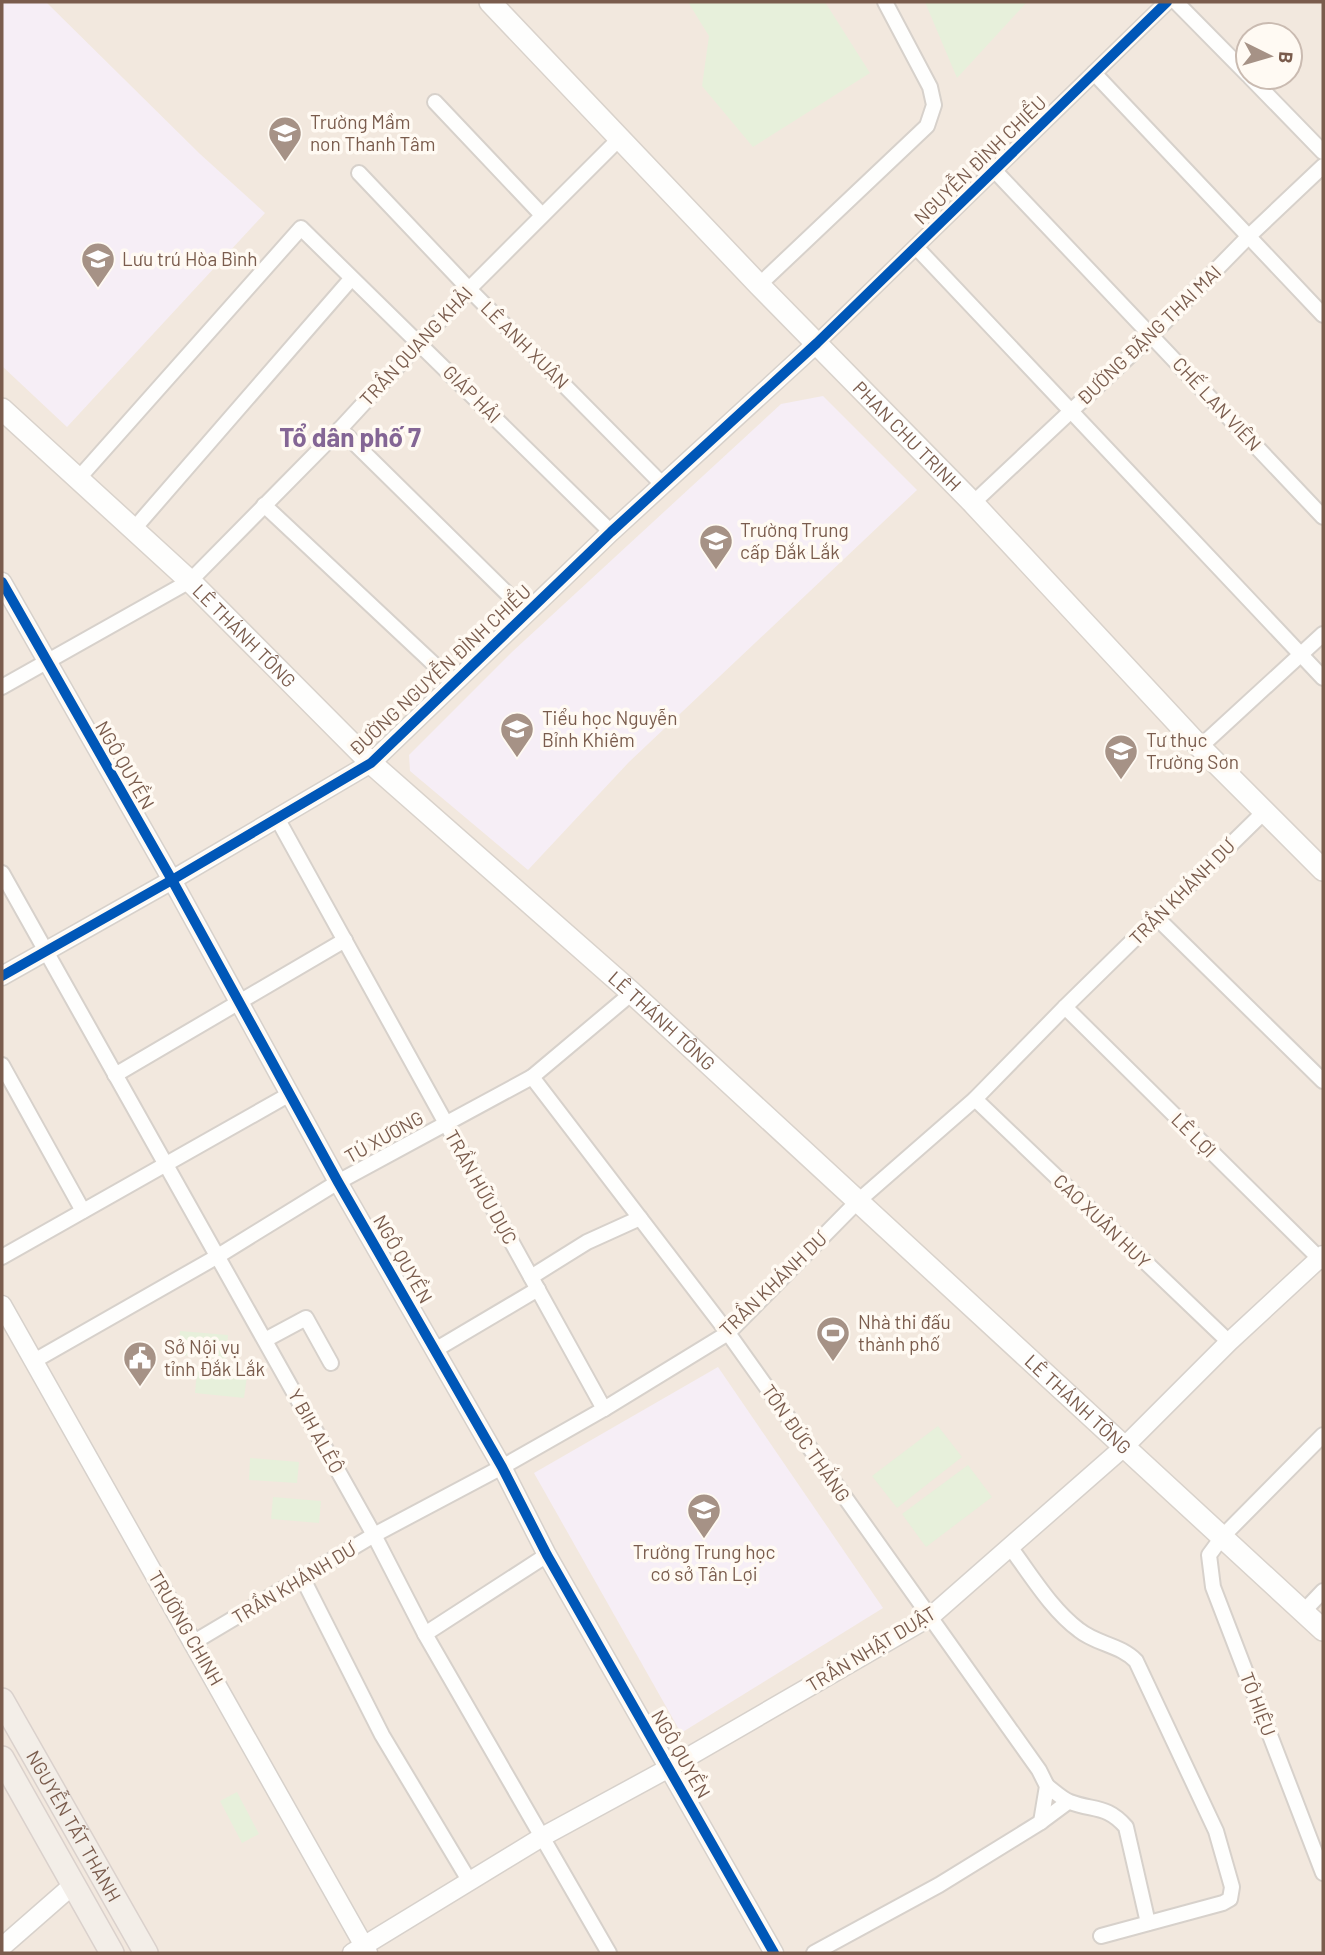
<svg xmlns="http://www.w3.org/2000/svg" width="1325" height="1955" font-family="Barlow,sans-serif">
<rect width="100%" height="100%" fill="#f9f5f0"/>
<!-- residential -->
<path fill="#f2e8de" fill-rule="evenodd" d="M2,2H1323V1953H2ZM1248,35H1290V77H1248Z"/>
<!-- education -->
<g fill="#f6eef6">
<polygon points="2,2 46,2 200,154 265,213 67,427 2,366"/>
<polygon points="823,396 917,490 629,762 528,870 410,771 409,755 512,652 781,404"/>
<polygon points="718,1367 883,1608 681,1733 534,1473"/>
</g>
<!-- green -->
<g fill="#e7f0db">
<polygon points="688,2 825,2 870,73 753,147 702,86 709,36"/>
<polygon points="925,2 1027,2 957,78"/>
<polygon points="180,1331 228,1335 226,1359 178,1355"/>
<polygon points="197,1370 247,1376 244,1398 195,1393"/>
<polygon points="938,1426 962,1457 897,1508 872,1476"/>
<polygon points="250,1458 299,1462 297,1483 249,1480"/>
<polygon points="968,1465 992,1497 926,1547 902,1514"/>
<polygon points="273,1497 321,1501 319,1523 271,1519"/>
<polygon points="237,1792 259,1834 242,1843 220,1801"/>
</g>
<g fill="none" stroke-linecap="round" stroke-linejoin="round">
<!-- minor casing -->
<g stroke="#d7d1cb" stroke-width="18">
<g id="minor">
<polyline points="1176,2 1248,75"/>
<polyline points="1094,73 1323,315"/>
<polyline points="1250,77 1323,152"/>
<polyline points="435,102 542,215"/>
<polyline points="995,171 1323,517"/>
<polyline points="359,173 469,289 663,485"/>
<polyline points="916,247 1323,678"/>
<polyline points="759,285 927,126 934,105 930,87 885,2"/>
<polyline points="817,343 1167,2"/>
<polyline points="340,429 527,613"/>
<polyline points="78,479 301,228 611,532"/>
<polyline points="973,503 1152,335 1248,237 1323,166"/>
<polyline points="264,505 454,683"/>
<polyline points="133,530 351,279"/>
<polyline points="2,687 190,581 340,429 469,289 619,139"/>
<polyline points="1200,747 1323,634"/>
<polyline points="277,818 604,1409"/>
<polyline points="2,873 374,1535 425,1634 609,1953"/>
<polyline points="1157,918 1323,1081"/>
<polyline points="1065,1007 1323,1262"/>
<polyline points="2,1065 83,1211"/>
<polyline points="115,1075 345,940"/>
<polyline points="532,1077 728,1333 1039,1770 1047,1786 1041,1822"/>
<polyline points="975,1099 1229,1342"/>
<polyline points="2,1257 290,1094"/>
<polyline points="531,1277 587,1242 640,1218"/>
<polyline points="265,1340 306,1318 331,1363"/>
<polyline points="435,1350 538,1289"/>
<polyline points="34,1361 218,1256 338,1182 532,1077 632,993"/>
<polyline points="1323,1435 1223,1536 1209,1555 1213,1587 1323,1873"/>
<path d="M1010,1547C1031,1575 1051,1609 1079,1630C1096,1644 1121,1645 1136,1661L1216,1831L1232,1887L1230,1899L1223,1903L1101,1936"/>
<polyline points="302,1577 382,1735 470,1882"/>
<polyline points="1303,1612 1323,1591"/>
<polyline points="425,1634 547,1555"/>
<polyline points="194,1642 374,1535 502,1467 604,1409 728,1333 857,1202 975,1099 1065,1007 1265,811"/>
<path d="M1047,1786C1054,1791 1062,1799 1070,1802C1094,1811 1107,1805 1126,1827L1148,1923"/>
<polyline points="814,1953 939,1885 1041,1822 1068,1802"/>
</g>
</g>
<!-- tertiary casing -->
<g stroke="#d7d1cb" stroke-width="21">
<g id="tertiary">
<polyline points="2,582 172,880 338,1182 502,1467 547,1555 774,1953"/>
<polyline points="2,976 172,880 371,763 611,532 817,343"/>
<polyline points="2,1305 368,1953"/>
<polyline points="2,1947 74,1884"/>
<polyline points="352,1953 542,1837 669,1768 930,1617 1125,1446 1229,1342 1323,1255"/>
</g>
</g>
<!-- secondary casing -->
<g stroke="#d9d2cb" stroke-width="24">
<g id="secondary">
<path id="s1" d="M490,2L759,285L973,503L1200,747L1323,870"/>
<path id="s2" d="M2,409L190,581L371,763L632,993L1323,1630"/>
</g>
</g>
<!-- primary casing -->
<g stroke="#dad1cc" stroke-width="26">
<g id="primary">
<path id="s3" d="M2,1700L146,1953"/>
<polyline points="2,1758 112,1953"/>
</g>
</g>
<!-- minor -->
<use href="#minor" stroke="#fefefd" stroke-width="14"/>
<!-- tertiary -->
<use href="#tertiary" stroke="#fefefd" stroke-width="18"/>
<!-- secondary -->
<use href="#secondary" stroke="#fefefd" stroke-width="21"/>
<!-- primary -->
<use href="#primary" stroke="#f3eee8" stroke-width="23"/>
<!-- cycleway casing -->
<g stroke="#fffaf3" stroke-width="15">
<g id="cycleway">
<polyline points="2,582 172,880 338,1182 502,1467 547,1555 774,1953"/>
<polyline points="2,976 172,880 371,763 611,532 817,343 1167,2"/>
</g>
</g>
<!-- cycleway -->
<use href="#cycleway" stroke="#0057b8" stroke-width="10"/>
</g>
<!-- icons -->
<defs>
<g id="school-pin" transform="scale(1.75)"><path d="M0 17L-7.5 6A9.5 9.5 0 1 1 7.5 6Z" fill="#a69286" stroke="#fffaf3"/><path d="M0-5L7-2L0 1L-7-2ZM-4 1L0 2.5L4 1V4Q0 6-4 4Z" fill="#fff"/></g>
<g id="stadium-pin" transform="scale(1.75)"><path d="M0 17L-7.5 6A9.5 9.5 0 1 1 7.5 6Z" fill="#a69286" stroke="#fffaf3"/><path d="M0-5a6.5 5 0 1 0 0 10a6.5 5 0 1 0 0-10ZM-3.5-1.8h7v3.6h-7Z" fill="#fff"/></g>
<g id="civic-pin" transform="scale(1.75)"><path d="M0 17L-7.5 6A9.5 9.5 0 1 1 7.5 6Z" fill="#a69286" stroke="#fffaf3"/><path d="M-.6-6.5H3V-4.5H.6V-3L4-1V1h2V6H-6V1h2V-1L-.6-3ZM-1.2 2.5V6h2.4V2.5Z" fill="#fff"/></g>
</defs>
<g fill-rule="evenodd">
<use href="#school-pin" x="285" y="133"/>
<use href="#school-pin" x="98" y="259"/>
<use href="#school-pin" x="716" y="541"/>
<use href="#school-pin" x="517" y="729"/>
<use href="#school-pin" x="1121" y="751"/>
<use href="#stadium-pin" x="833" y="1333"/>
<use href="#civic-pin" x="140" y="1358"/>
<use href="#school-pin" x="704" y="1510"/>
</g>
<g text-anchor="middle" stroke-width="7" stroke-linejoin="round" paint-order="stroke">
<!-- poi labels -->
<g font-size="19" fill="#7a5c4d" stroke="#fffaf3" text-anchor="start">
<text x="310" y="129">Trường Mầm<tspan x="310" dy="22">non Thanh Tâm</tspan></text>
<text x="122" y="266">Lưu trú Hòa Bình</text>
<text x="740" y="537">Trường Trung<tspan x="740" dy="22">cấp Đắk Lắk</tspan></text>
<text x="542" y="725">Tiểu học Nguyễn<tspan x="542" dy="22">Bỉnh Khiêm</tspan></text>
<text x="1146" y="747">Tư thục<tspan x="1146" dy="22">Trường Sơn</tspan></text>
<text x="858" y="1329">Nhà thi đấu<tspan x="858" dy="22">thành phố</tspan></text>
<text x="164" y="1354">Sở Nội vụ<tspan x="164" dy="22">tỉnh Đắk Lắk</tspan></text>
<text x="704" y="1559" text-anchor="middle">Trường Trung học<tspan x="704" dy="22">cơ sở Tân Lợi</tspan></text>
</g>
<!-- street labels -->
<g font-size="19" fill="#7a5c4d" stroke="#fffaf3">
<text transform="translate(980 160) rotate(-44)" y="7">NGUYỄN ĐÌNH CHIỂU</text>
<text transform="translate(1149 335) rotate(-44)" y="7">ĐƯỜNG ĐẶNG THAI MAI</text>
<text transform="translate(525 345) rotate(45)" y="7">LÊ ANH XUÂN</text>
<text transform="translate(416 346) rotate(-47)" y="7">TRẦN QUANG KHẢI</text>
<text transform="translate(472 394) rotate(45)" y="7">GIÁP HẢI</text>
<text transform="translate(1217 404) rotate(47)" y="7">CHẾ LAN VIÊN</text>
<text dy="7" stroke="none"><textPath href="#s1" startOffset="602">PHAN CHU TRINH</textPath></text>
<text dy="7" stroke="none"><textPath href="#s2" startOffset="332">LÊ THÁNH TÔNG</textPath></text>
<text transform="translate(440 670) rotate(-43)" y="7">ĐƯỜNG NGUYỄN ĐÌNH CHIỂU</text>
<text transform="translate(125 765) rotate(60)" y="7">NGÔ QUYỀN</text>
<text transform="translate(1182 892) rotate(-45)" y="7">TRẦN KHÁNH DƯ</text>
<text dy="7" stroke="none"><textPath href="#s2" startOffset="900">LÊ THÁNH TÔNG</textPath></text>
<text transform="translate(1194 1135) rotate(45)" y="7">LÊ LỢI</text>
<text transform="translate(384 1137) rotate(-29)" y="7">TÚ XƯƠNG</text>
<text transform="translate(481 1187) rotate(61)" y="7">TRẦN HỮU DỰC</text>
<text transform="translate(1102 1221) rotate(44)" y="7">CAO XUÂN HUY</text>
<text transform="translate(403 1259) rotate(60)" y="7">NGÔ QUYỀN</text>
<text transform="translate(773 1284) rotate(-44)" y="7">TRẦN KHÁNH DƯ</text>
<text dy="7" stroke="none"><textPath href="#s2" startOffset="1466">LÊ THÁNH TÔNG</textPath></text>
<text transform="translate(316 1431) rotate(61)" y="7">Y BIH ALÊÔ</text>
<text transform="translate(806 1443) rotate(55)" y="7">TÔN ĐỨC THẮNG</text>
<text transform="translate(294 1583) rotate(-31)" y="7">TRẦN KHÁNH DƯ</text>
<text transform="translate(186 1628) rotate(60)" y="7">TRƯỜNG CHINH</text>
<text transform="translate(871 1649) rotate(-31)" y="7">TRẦN NHẬT DUẬT</text>
<text transform="translate(1258 1704) rotate(69)" y="7">TÔ HIỆU</text>
<text transform="translate(681 1754) rotate(60)" y="7">NGÔ QUYỀN</text>
<text dy="7" stroke="none"><textPath href="#s3" startOffset="145">NGUYỄN TẤT THÀNH</textPath></text>
</g>
<!-- district labels -->
<g font-size="26" font-weight="bold" fill="#846695" stroke="#fffaf3">
<text x="350" y="447">Tổ dân phố 7</text>
</g>
</g>
<!-- border -->
<rect width="1325" height="1955" fill="none" stroke="#7a5c4d" stroke-width="7"/>
<!-- north arrow -->
<g transform="translate(1269 56) rotate(95)"><circle r="33" fill="#fffaf3" stroke="#cabbb1" stroke-width="2"/>
<path d="M0-5L12 26L0 18L-12 26Z" fill="#a69286"/>
<text y="-10" font-size="19" font-weight="bold" text-anchor="middle" fill="#7a5c4d">B</text>
</g>
</svg>
